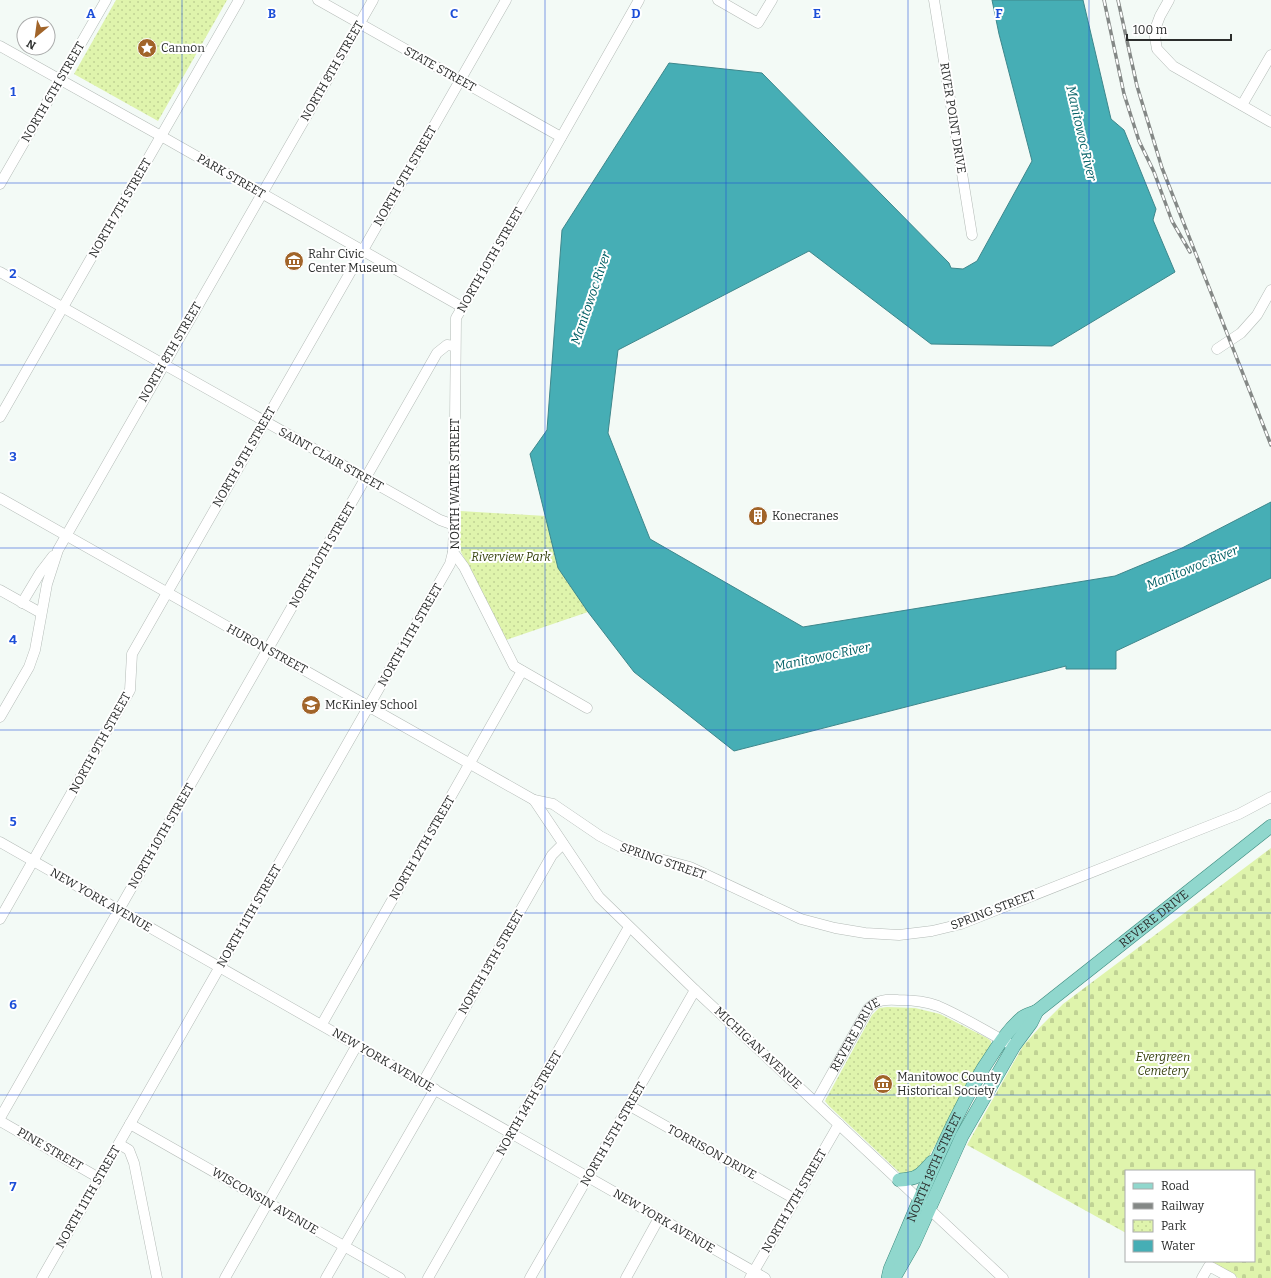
<svg xmlns="http://www.w3.org/2000/svg" width="1271" height="1278" font-family="Bitter,serif">
<defs>
<pattern id="cemetery-stones" width="16" height="16" patternUnits="userSpaceOnUse"><rect width="16" height="16" fill="#dff4ac"/><path d="M2 7V4a2 2 0 0 1 4 0v3zM10 15v-3a2 2 0 0 1 4 0v3z" fill="#c0d294"/></pattern>
<pattern id="park-dots" width="8" height="8" patternUnits="userSpaceOnUse"><rect width="8" height="8" fill="#dff4ac"/><path d="M2 2h.1M6 6h.1" fill="none" stroke="#c0d294" stroke-width="1.8" stroke-linecap="round"/></pattern>
</defs>
<rect width="100%" height="100%" fill="#f3faf6"/>
<!-- cemetery -->
<polygon fill="url(#cemetery-stones)" points="1271,848 1271,1278 1238,1278 1207,1261 1254,1261 1254,1171 1126,1171 1126,1233 967,1145 1023,1046 1040,1027 1063,1004"/>
<!-- park -->
<g fill="url(#park-dots)">
<polygon points="116,0 227,0 158,121 74,74"/>
<polygon points="460,511 546,516 558,568 588,612 506,640 461,552 460,543"/>
<polygon points="887,1007 915,1008 940,1014 987,1038 991,1041 991,1045 923,1167 905,1176 900,1173 829,1106 825,1101 872,1015 879,1008"/>
</g>
<!-- water -->
<polygon fill="#46aeb5" stroke="#3e878c" points="992,0 1083,0 1111,119 1124,130 1156,209 1153,220 1175,272 1052,346 931,344 809,251 618,350 608,433 650,539 803,627 1115,576 1182,548 1271,502 1271,578 1116,651 1116,669 1066,669 1066,666 734,751 634,672 588,612 558,568 530,454 547,430 562,230 669,63 762,73 949,263 951,268 963,269 977,261 1032,161 999,34"/>
<g fill="none" stroke-linecap="round" stroke-linejoin="round">
<!-- minor casing -->
<g stroke="#b4bbb7" stroke-width="11">
<g id="minor">
<polyline points="318,0 561,137"/>
<polyline points="718,0 758,23 772,0"/>
<polyline points="934,0 972,235"/>
<polyline points="1169,0 1160,16 1154,32 1157,49 1173,66 1271,122"/>
<polyline points="0,46 161,136 462,307"/>
<polyline points="1242,105 1271,55"/>
<polyline points="0,184 106,0"/>
<polyline points="0,272 440,520 454,525"/>
<polyline points="1217,349 1241,333 1257,315 1271,290"/>
<polyline points="0,417 239,0"/>
<polyline points="0,498 534,800 599,897 695,990 1003,1278"/>
<polyline points="453,552 464,567 514,666 587,708"/>
<polyline points="0,590 41,613"/>
<polyline points="22,603 40,573 53,556"/>
<polyline points="0,717 29,667 35,650 47,584 58,550 373,0"/>
<polyline points="534,800 553,804 600,836 619,846 641,854 690,867 801,919 835,928 865,933 899,935 932,931 961,924 1239,814 1271,797"/>
<polyline points="0,842 765,1278"/>
<polyline points="0,919 130,690 132,654 506,0"/>
<polyline points="322,1024 522,671"/>
<polyline points="423,1082 552,855 563,844"/>
<path id="s1" d="M816,1102L868,1009C876,1000 886,999 898,1000C912,1000 925,1001 938,1006C962,1016 985,1031 1008,1043"/>
<polyline points="630,1106 795,1199"/>
<polyline points="0,1118 437,353 447,345 455,346"/>
<polyline points="0,1121 99,1178"/>
<polyline points="130,1124 400,1278"/>
<polyline points="119,1144 129,1150 134,1163 157,1278"/>
<polyline points="42,1278 450,564 453,552 454,525 456,318 533,187 639,0"/>
<polyline points="225,1278 357,1045"/>
<polyline points="326,1278 435,1089"/>
<polyline points="428,1278 629,927"/>
<polyline points="530,1278 695,990"/>
<polyline points="626,1278 659,1218"/>
<polyline points="750,1278 839,1124"/>
<polyline points="1202,1278 1209,1266 1231,1278"/>
</g>
</g>
<!-- major casing -->
<g stroke="#3d8b7f" stroke-width="14">
<g id="major">
<path d="M899,1180C917,1179 920,1176 932,1162"/>
<path id="s2" d="M888,1278L890,1269C920,1201 945,1131 984,1067C996,1049 1006,1031 1023,1017C1027,1014 1033,1013 1037,1011L1271,826"/>
<polyline points="894,1278 914,1243 962,1136 1014,1046 1031,1023 1037,1011"/>
</g>
</g>
<!-- minor -->
<use href="#minor" stroke="#fff" stroke-width="10"/>
<!-- major -->
<use href="#major" stroke="#90d7cd" stroke-width="13"/>
<!-- rail casing -->
<g stroke="#848886" stroke-width="3.5">
<g id="rail">
<polyline points="1104,0 1124,94 1139,141 1154,172 1172,221 1190,252"/>
<polyline points="1118,0 1137,86 1162,168 1271,445"/>
</g>
</g>
<!-- rail -->
<use href="#rail" stroke="#fff" stroke-width="2" stroke-dasharray="6" stroke-linecap="butt"/>
</g>
<!-- grid -->
<path fill="none" stroke="#1d4ed8" stroke-width="1" stroke-opacity="0.55" d="M182,0V1278M363,0V1278M545,0V1278M726,0V1278M908,0V1278M1089,0V1278M0,183H1271M0,365H1271M0,548H1271M0,730H1271M0,913H1271M0,1095H1271"/>
<!-- icons -->
<defs>
<g id="sight-disc" transform="scale(1)"><circle r="9.5" fill="#a16429" stroke="#fff"/><path d="M0-6L1.8-2.2L6-1.7L2.9 1.2L3.7 5.4L0 3.3L-3.7 5.4L-2.9 1.2L-6-1.7L-1.8-2.2Z" fill="#fff"/></g>
<g id="museum-disc" transform="scale(1)"><circle r="9.5" fill="#a16429" stroke="#fff"/><path d="M0-6L6-3V-2H-6V-3ZM-5-1h2V3h-2ZM-1-1h2V3h-2ZM3-1h2V3H3ZM-6 4H6V6H-6Z" fill="#fff"/></g>
<g id="building-disc" transform="scale(1)"><circle r="9.5" fill="#a16429" stroke="#fff"/><path d="M-4-6H4V6H1V3H-1V6H-4ZM-2.5-4.3h1.7v1.8h-1.7ZM.8-4.3h1.7v1.8H.8ZM-2.5-1h1.7V.8h-1.7ZM.8-1h1.7V.8H.8Z" fill="#fff"/></g>
<g id="school-disc" transform="scale(1)"><circle r="9.5" fill="#a16429" stroke="#fff"/><path d="M0-5L7-2L0 1L-7-2ZM-4 1L0 2.5L4 1V4Q0 6-4 4Z" fill="#fff"/></g>
</defs>
<g fill-rule="evenodd">
<use href="#sight-disc" x="147" y="48"/>
<use href="#museum-disc" x="294" y="261"/>
<use href="#building-disc" x="758" y="516"/>
<use href="#school-disc" x="311" y="705"/>
<use href="#museum-disc" x="883" y="1084"/>
</g>
<g text-anchor="middle" stroke-width="4" stroke-linejoin="round" paint-order="stroke">
<!-- poi labels -->
<g font-size="12" fill="#2b2d2c" stroke="#fff" text-anchor="start">
<text x="161" y="52">Cannon</text>
<text x="308" y="258">Rahr Civic<tspan x="308" dy="14">Center Museum</tspan></text>
<text x="772" y="520">Konecranes</text>
<text x="325" y="709">McKinley School</text>
<text x="897" y="1081">Manitowoc County<tspan x="897" dy="14">Historical Society</tspan></text>
</g>
<!-- street labels -->
<g font-size="12" fill="#2b2d2c" stroke="#fff">
<text transform="translate(440 69) rotate(29)" y="4">STATE STREET</text>
<text transform="translate(332 71) rotate(-60)" y="4">NORTH 8TH STREET</text>
<text transform="translate(53 92) rotate(-60)" y="4">NORTH 6TH STREET</text>
<text transform="translate(953 118) rotate(81)" y="4">RIVER POINT DRIVE</text>
<text transform="translate(231 176) rotate(30)" y="4">PARK STREET</text>
<text transform="translate(405 176) rotate(-60)" y="4">NORTH 9TH STREET</text>
<text transform="translate(120 208) rotate(-60)" y="4">NORTH 7TH STREET</text>
<text transform="translate(490 260) rotate(-60)" y="4">NORTH 10TH STREET</text>
<text transform="translate(170 352) rotate(-60)" y="4">NORTH 8TH STREET</text>
<text transform="translate(244 457) rotate(-60)" y="4">NORTH 9TH STREET</text>
<text transform="translate(331 459) rotate(29)" y="4">SAINT CLAIR STREET</text>
<text transform="translate(455 484) rotate(-90)" y="4">NORTH WATER STREET</text>
<text transform="translate(322 555) rotate(-60)" y="4">NORTH 10TH STREET</text>
<text transform="translate(410 635) rotate(-60)" y="4">NORTH 11TH STREET</text>
<text transform="translate(267 649) rotate(29)" y="4">HURON STREET</text>
<text transform="translate(100 743) rotate(-61)" y="4">NORTH 9TH STREET</text>
<text transform="translate(161 836) rotate(-60)" y="4">NORTH 10TH STREET</text>
<text transform="translate(422 848) rotate(-60)" y="4">NORTH 12TH STREET</text>
<text transform="translate(663 861) rotate(19)" y="4">SPRING STREET</text>
<text transform="translate(101 900) rotate(30)" y="4">NEW YORK AVENUE</text>
<text transform="translate(993 910) rotate(-21)" y="4">SPRING STREET</text>
<text transform="translate(249 916) rotate(-60)" y="4">NORTH 11TH STREET</text>
<text dy="4" stroke="none"><textPath href="#s2" startOffset="460">REVERE DRIVE</textPath></text>
<text transform="translate(491 962) rotate(-60)" y="4">NORTH 13TH STREET</text>
<text dy="4" stroke="none"><textPath href="#s1" startOffset="78">REVERE DRIVE</textPath></text>
<text transform="translate(758 1048) rotate(43)" y="4">MICHIGAN AVENUE</text>
<text transform="translate(383 1060) rotate(30)" y="4">NEW YORK AVENUE</text>
<text transform="translate(529 1103) rotate(-60)" y="4">NORTH 14TH STREET</text>
<text transform="translate(613 1134) rotate(-60)" y="4">NORTH 15TH STREET</text>
<text transform="translate(50 1149) rotate(30)" y="4">PINE STREET</text>
<text transform="translate(712 1152) rotate(29)" y="4">TORRISON DRIVE</text>
<text dy="4" stroke="none"><textPath href="#s2" startOffset="120">NORTH 18TH STREET</textPath></text>
<text transform="translate(88 1197) rotate(-60)" y="4">NORTH 11TH STREET</text>
<text transform="translate(265 1201) rotate(30)" y="4">WISCONSIN AVENUE</text>
<text transform="translate(794 1201) rotate(-60)" y="4">NORTH 17TH STREET</text>
<text transform="translate(664 1221) rotate(30)" y="4">NEW YORK AVENUE</text>
</g>
<!-- park labels -->
<g font-size="12" font-style="italic" fill="#35410d" stroke="#fff">
<text x="511" y="561">Riverview Park</text>
<text x="1163" y="1061">Evergreen<tspan x="1163" dy="14">Cemetery</tspan></text>
</g>
<!-- water labels -->
<g font-size="13" font-style="italic" fill="#015f64" stroke="#fff">
<text transform="translate(1082 133) rotate(77)" y="5">Manitowoc River</text>
<text transform="translate(590 298) rotate(-71)" y="5">Manitowoc River</text>
<text transform="translate(1192 567) rotate(-22)" y="5">Manitowoc River</text>
<text transform="translate(822 656) rotate(-12)" y="5">Manitowoc River</text>
</g>
</g>
<g font-size="13" text-anchor="middle" font-weight="bold" fill="#1d4ed8" stroke="#fff" stroke-width="4" stroke-linejoin="round" paint-order="stroke">
<text x="91" y="18">A</text>
<text x="272" y="18">B</text>
<text x="454" y="18">C</text>
<text x="636" y="18">D</text>
<text x="817" y="18">E</text>
<text x="999" y="18">F</text>
<text x="13" y="96">1</text>
<text x="13" y="278">2</text>
<text x="13" y="461">3</text>
<text x="13" y="644">4</text>
<text x="13" y="826">5</text>
<text x="13" y="1009">6</text>
<text x="13" y="1191">7</text>
</g>
<!-- legend -->
<rect x="1125" y="1170" width="130" height="92" fill="#ffffff" stroke="#aaabab"/>
<rect x="1133" y="1183" width="20" height="6" fill="#90d7cd" stroke="#aaabab"/>
<text x="1161" y="1190" font-size="12" fill="#2b2d2c">Road</text>
<rect x="1133" y="1203" width="20" height="6" fill="#848886" stroke="#aaabab"/>
<text x="1161" y="1210" font-size="12" fill="#2b2d2c">Railway</text>
<rect x="1133" y="1220" width="20" height="12" fill="url(#park-dots)" stroke="#aaabab"/>
<text x="1161" y="1230" font-size="12" fill="#2b2d2c">Park</text>
<rect x="1133" y="1240" width="20" height="12" fill="#46aeb5" stroke="#aaabab"/>
<text x="1161" y="1250" font-size="12" fill="#2b2d2c">Water</text>
<!-- north arrow -->
<g transform="translate(36 36) rotate(209)"><circle r="19" fill="#ffffff" stroke="#aaabab"/>
<path d="M0-3L7 15L0 10L-7 15Z" fill="#a16429"/>
<text y="-6" font-size="11" font-weight="bold" text-anchor="middle" fill="#2b2d2c">N</text>
</g>
<!-- scale -->
<path d="M1127 34v6h104v-6" fill="none" stroke="#2b2d2c" stroke-width="2"/>
<text x="1133" y="34" font-size="12" fill="#2b2d2c" stroke="#ffffff" stroke-width="3" paint-order="stroke">100 m</text>
</svg>
